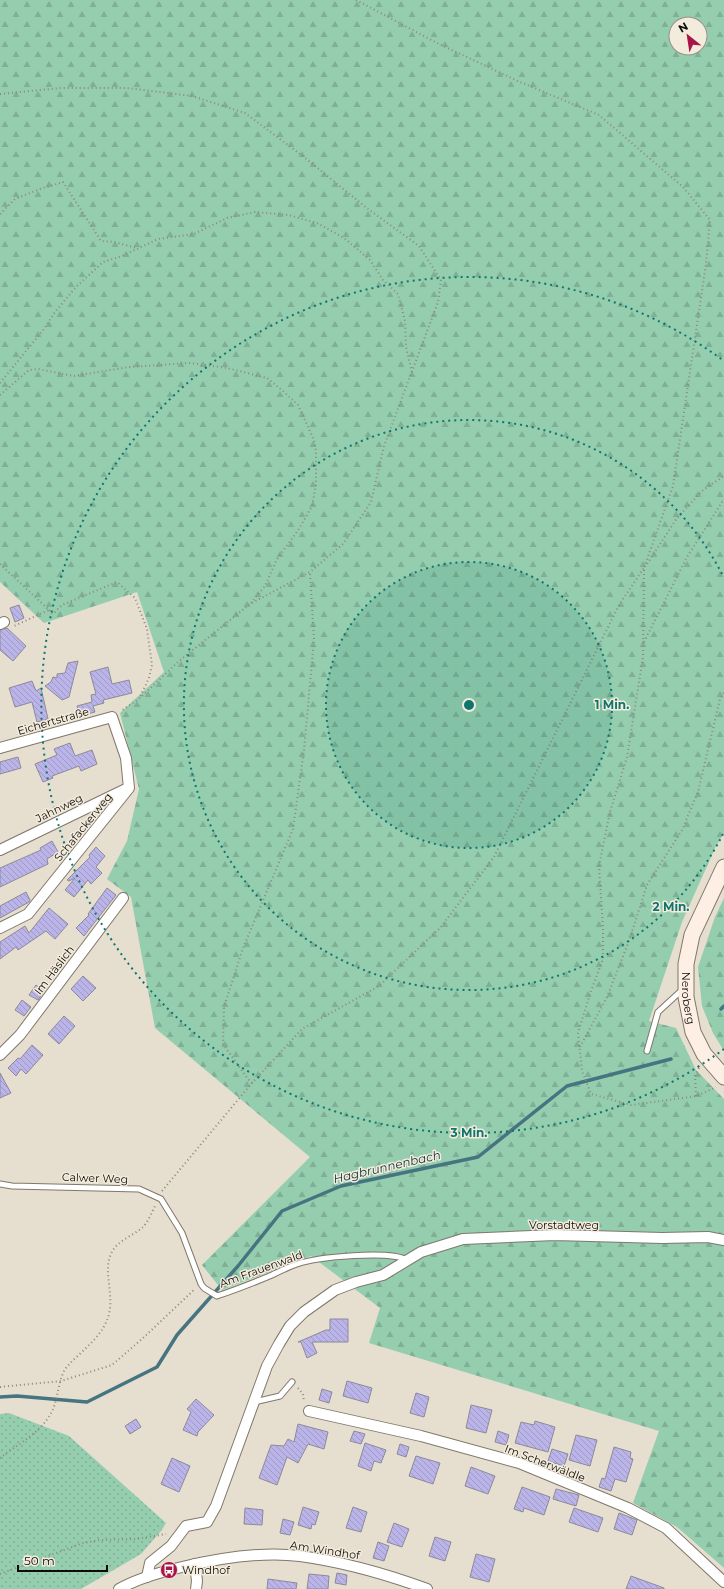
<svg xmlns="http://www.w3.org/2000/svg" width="724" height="1589" font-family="Montserrat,sans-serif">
<defs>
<pattern id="grass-dots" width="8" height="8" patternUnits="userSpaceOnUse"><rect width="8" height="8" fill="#95cdaf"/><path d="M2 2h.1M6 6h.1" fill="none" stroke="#7faf95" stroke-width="1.8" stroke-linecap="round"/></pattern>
<pattern id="forest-firs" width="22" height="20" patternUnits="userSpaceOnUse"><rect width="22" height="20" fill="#95cdaf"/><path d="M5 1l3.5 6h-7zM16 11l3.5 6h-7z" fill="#7faf95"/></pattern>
<pattern id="building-back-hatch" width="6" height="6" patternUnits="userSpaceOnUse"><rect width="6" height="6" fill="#bbb4e9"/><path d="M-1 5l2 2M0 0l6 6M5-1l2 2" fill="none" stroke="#a09ac6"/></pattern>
</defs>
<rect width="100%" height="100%" fill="#e6decf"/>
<!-- grass -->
<polygon fill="url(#grass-dots)" points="9,1413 69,1436 166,1523 161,1531 141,1554 81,1589 0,1589 0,1414"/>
<!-- forest -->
<g fill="url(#forest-firs)" fill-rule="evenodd">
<path d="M0,0H724V833L716,846L682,922L649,1021L676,1028L696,1070L724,1099V1568L677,1527L633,1503L659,1431L369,1343L380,1308L311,1256L222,1290L202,1265L310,1157L155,1028L131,897L107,879L127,841L139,789L120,713L164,672L137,592L44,623L0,582ZM676,24H700V48H676Z"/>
<polygon points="724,898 724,1051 713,1033 702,1006 698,967 715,917"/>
</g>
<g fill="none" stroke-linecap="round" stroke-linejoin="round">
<!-- stream -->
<g stroke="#467480" stroke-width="3.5">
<polyline points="721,1009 724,1006"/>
<polyline points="0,1397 17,1396 87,1402 157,1367 177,1335 238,1266 282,1211 341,1186 478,1157 567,1086 671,1059"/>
</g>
</g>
<!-- building -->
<g fill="url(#building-back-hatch)" stroke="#8c8a99">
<polygon points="19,605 24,618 15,622 10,608"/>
<polygon points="7,628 26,646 13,661 0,650 0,630"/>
<polygon points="78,661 69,697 62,700 45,686 51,682 53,677 57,678 57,674 65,673 68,663"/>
<polygon points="108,667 112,684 129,680 132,693 103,700 104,703 93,706 95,712 80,716 77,706 92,702 91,695 96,694 90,672"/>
<polygon points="32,681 36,691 41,688 48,719 37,722 32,702 15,707 9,688"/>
<polygon points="70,743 75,756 92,750 97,764 81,771 79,766 52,776 53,778 43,782 35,764 57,755 54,749"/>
<polygon points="18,757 21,768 0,774 0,762"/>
<polygon points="52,841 58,852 47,859 48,864 0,887 0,868 41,850 40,848"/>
<polygon points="96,847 105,856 96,867 102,873 91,884 88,880 74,897 65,890 75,878 69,881 67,880 90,857 89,855"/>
<polygon points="107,888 116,895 84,936 76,928 89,915 88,914"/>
<polygon points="26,892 30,900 29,902 0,918 0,906"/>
<polygon points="49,908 68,924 55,939 46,931 18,950 16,947 0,959 0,942 25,926 29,933"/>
<polygon points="83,976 96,988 83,1001 71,989"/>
<polygon points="36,985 44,991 38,1000 29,995"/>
<polygon points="22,1000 31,1007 24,1016 15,1010"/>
<polygon points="64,1016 75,1026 59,1044 48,1034"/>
<polygon points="32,1045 43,1055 26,1074 21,1069 16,1076 8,1068 18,1058 20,1059"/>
<polygon points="0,1073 11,1093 0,1098"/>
<polygon points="330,1319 348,1319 348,1342 312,1342 317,1353 307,1358 301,1342 298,1342 326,1330 330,1330"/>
<polygon points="347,1381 372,1388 368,1403 343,1396"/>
<polygon points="322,1389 332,1392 329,1403 319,1400"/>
<polygon points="416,1393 429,1397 424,1417 410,1413"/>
<polygon points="196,1399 214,1415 198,1432 197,1436 183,1430 191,1412 187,1409"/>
<polygon points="471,1405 492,1410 486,1433 466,1428"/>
<polygon points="136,1419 141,1427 130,1434 125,1426"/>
<polygon points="535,1421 555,1427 548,1452 515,1443 521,1422 534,1425"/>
<polygon points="298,1424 328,1432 324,1449 308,1444 298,1463 287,1457 277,1485 259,1478 271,1445 284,1446 288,1439 294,1442"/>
<polygon points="354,1431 365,1434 361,1444 350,1441"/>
<polygon points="498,1431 509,1435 506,1445 495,1442"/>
<polygon points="576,1435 597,1440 590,1466 569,1460"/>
<polygon points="365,1443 386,1450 381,1463 374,1461 371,1471 358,1466"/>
<polygon points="400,1444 409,1447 406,1457 397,1454"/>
<polygon points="614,1447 631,1452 630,1458 633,1459 626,1482 615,1479 611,1491 599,1487 602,1478 605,1479"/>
<polygon points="552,1449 568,1454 564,1466 548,1461"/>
<polygon points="416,1456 440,1463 433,1484 409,1476"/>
<polygon points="172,1458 190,1466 179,1492 161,1484"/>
<polygon points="471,1467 495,1476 488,1494 465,1486"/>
<polygon points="522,1487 550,1497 544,1515 524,1508 523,1512 514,1509"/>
<polygon points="556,1489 579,1495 576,1506 553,1499"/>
<polygon points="303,1507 319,1512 315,1525 312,1524 311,1529 298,1525"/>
<polygon points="353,1507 367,1512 361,1532 346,1528"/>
<polygon points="245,1508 263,1510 262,1525 244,1524"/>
<polygon points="574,1508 603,1518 598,1532 569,1522"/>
<polygon points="619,1513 637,1520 632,1535 614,1529"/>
<polygon points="283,1519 294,1522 290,1535 280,1533"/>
<polygon points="394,1523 409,1529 402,1547 387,1542"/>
<polygon points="435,1537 451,1542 445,1561 429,1556"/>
<polygon points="378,1542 389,1546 384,1561 373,1558"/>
<polygon points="476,1554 495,1559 489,1582 470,1577"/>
<polygon points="337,1573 347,1575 346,1585 335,1583"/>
<polygon points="309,1574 329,1576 328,1589 307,1589"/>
<polygon points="631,1576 664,1588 664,1589 626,1589"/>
<polygon points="268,1579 297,1583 296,1589 267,1589"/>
</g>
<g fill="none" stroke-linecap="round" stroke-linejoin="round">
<!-- lane casing -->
<g stroke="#7f786b" stroke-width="7">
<g id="lane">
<polyline points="647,1051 658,1012 682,990"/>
<path d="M0,1184L12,1186L139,1189L161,1199L182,1233L201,1284L204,1288L217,1296C235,1290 253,1283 272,1275C280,1271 288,1267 297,1264C318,1257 389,1250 407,1260"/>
<polyline points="254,1402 280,1396 292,1382"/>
</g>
</g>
<!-- street casing -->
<g stroke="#7f786b" stroke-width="12">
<g id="street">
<polyline points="0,624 4,622"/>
<polyline points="0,748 112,717 126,758 129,788 28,914 0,928"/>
<polyline points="0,850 126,789"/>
<polyline points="0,1055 20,1035 123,898"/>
<polyline points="309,1411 421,1436 519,1463 628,1508 666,1528 724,1582"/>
<polyline points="195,1564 197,1581 196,1589"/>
<polyline points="147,1577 150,1563 171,1546 186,1526 207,1522 216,1506 267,1366 279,1344 290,1326 304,1312 335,1290 356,1282 383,1275 421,1252 463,1239 555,1235 662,1238 708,1237 724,1240"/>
<path d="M119,1589C138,1578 161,1572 182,1567C220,1558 262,1551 300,1556C344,1562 386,1574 427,1589"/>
</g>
</g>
<!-- secondary casing -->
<g stroke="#7f786b" stroke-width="17">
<g id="secondary">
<path id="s1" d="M724,867L692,935L686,964V997L693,1032L704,1054L724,1077"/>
</g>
</g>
<!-- path -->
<g stroke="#8e887d" stroke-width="2" stroke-dasharray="1 3" stroke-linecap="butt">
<polyline points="356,0 437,43 520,82 599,115 683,187 710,220 706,264 673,486 644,568 643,657 627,757 610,812 599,866 603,928 603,959 591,991 578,1033 582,1071 591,1094 631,1105 697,1096 716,1087"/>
<polyline points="0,94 61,88 127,88 192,96 245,113 304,157 368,209 419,246 441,280 438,302 384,446 371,502 343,544 310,572 250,604 179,661 140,698 121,711"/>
<polyline points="0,214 15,199 40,189 63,182 101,241 114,242 137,248"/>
<polyline points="0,383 44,329 55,312 76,287 103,262 122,256 158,239 194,234 227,218 255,212 288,215 317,223 344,238 370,260 383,280 398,294 405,321 406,347 412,372"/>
<polyline points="0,395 29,370 38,369 74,376 129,367 190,363 227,368 267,378 283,391 298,405 314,440 316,451 316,485 312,506 299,529 277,559 265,586 251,603"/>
<polyline points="0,564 49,610 14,626"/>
<polyline points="647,564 677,518 703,490 724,476"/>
<polyline points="49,610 53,614 62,605 117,582 135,598 147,629 152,665 149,678 140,697"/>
<polyline points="644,642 687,557 724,499"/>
<polyline points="580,1047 607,997 629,941 647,885 682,830 698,792 720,699 724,692"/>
<polyline points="252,1083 248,1079 223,1044 224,1007 243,948 293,829 304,750 314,640 310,572"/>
<polyline points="696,1096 695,1076 699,1068"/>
<polyline points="162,1191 252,1083 302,1029 379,986 440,928 494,857 619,605 644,568"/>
<polyline points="0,1387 61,1381 112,1365 143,1338 195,1289"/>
<polyline points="298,1388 303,1394 304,1402"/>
<path d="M0,1458C19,1443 43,1432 53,1409C58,1398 59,1377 66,1368C80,1351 103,1338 109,1314C114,1294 103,1271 111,1254C116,1241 133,1236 143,1227C148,1222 152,1212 155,1206"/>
<polyline points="0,1574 83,1543 100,1540 137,1539 166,1534"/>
</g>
<!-- lane -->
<use href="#lane" stroke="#fff" stroke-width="5"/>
<!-- street -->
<use href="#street" stroke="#fff" stroke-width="10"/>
<!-- secondary -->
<use href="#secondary" stroke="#feefe4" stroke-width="15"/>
</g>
<!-- distance rings -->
<circle cx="469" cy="705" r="143" fill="#0f766e" fill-opacity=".12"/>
<g fill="none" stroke="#0f766e" stroke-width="2" stroke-dasharray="2 4">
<circle cx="469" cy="705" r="143"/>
<path d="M723 834A285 285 0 1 1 723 576"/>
<path d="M724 1049A428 428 0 1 1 724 361"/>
</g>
<!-- icons -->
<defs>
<g id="bus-disc" transform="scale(0.9)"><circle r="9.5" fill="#a91547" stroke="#f3ebdc"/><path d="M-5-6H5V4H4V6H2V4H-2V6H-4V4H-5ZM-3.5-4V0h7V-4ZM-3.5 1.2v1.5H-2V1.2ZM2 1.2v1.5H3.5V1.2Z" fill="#fff"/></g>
</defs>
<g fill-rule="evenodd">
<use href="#bus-disc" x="169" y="1570"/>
</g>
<g text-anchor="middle" stroke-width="3" stroke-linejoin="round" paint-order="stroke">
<!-- street labels -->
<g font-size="11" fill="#0f0c08" stroke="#f3ebdc">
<text transform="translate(53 721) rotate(-16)" y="4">Eichertstraße</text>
<text transform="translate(59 808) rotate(-26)" y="4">Jahnweg</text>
<text transform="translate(83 827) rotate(-51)" y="4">Schafackerweg</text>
<text transform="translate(54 970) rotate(-53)" y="4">Im Häslich</text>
<text dy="4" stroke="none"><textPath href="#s1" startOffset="139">Neroberg</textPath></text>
<text transform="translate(95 1178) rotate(2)" y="4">Calwer Weg</text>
<text x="564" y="1229">Vorstadtweg</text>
<text transform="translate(261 1269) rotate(-20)" y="4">Am Frauenwald</text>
<text transform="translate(545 1463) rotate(21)" y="4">Im Scherwäldle</text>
<text transform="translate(325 1550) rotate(9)" y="4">Am Windhof</text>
</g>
<!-- poi labels -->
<g font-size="11" fill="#0f0c08" stroke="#f3ebdc" text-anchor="start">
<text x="182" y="1574">Windhof</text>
</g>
<!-- water labels -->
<g font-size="12" font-style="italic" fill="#10323b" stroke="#f3ebdc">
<text transform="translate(387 1167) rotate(-13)" y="4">Hagbrunnenbach</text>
</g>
</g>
<circle cx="469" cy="705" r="6" fill="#0f766e" stroke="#f3ebdc" stroke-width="2"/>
<g font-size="12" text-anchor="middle" font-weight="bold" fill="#0f766e" stroke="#f3ebdc" stroke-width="3" stroke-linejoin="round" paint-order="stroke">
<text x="612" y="709">1 Min.</text>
<text x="671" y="911">2 Min.</text>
<text x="469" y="1137">3 Min.</text>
</g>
<!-- north arrow -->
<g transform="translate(688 36) rotate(330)"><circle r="19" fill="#f3ebdc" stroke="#989287"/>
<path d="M0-3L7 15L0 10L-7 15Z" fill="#a91547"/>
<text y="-6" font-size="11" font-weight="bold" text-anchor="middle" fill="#0f0c08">N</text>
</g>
<!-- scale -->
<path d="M18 1565v6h89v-6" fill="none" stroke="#0f0c08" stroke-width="2"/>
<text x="24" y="1565" font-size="12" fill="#0f0c08" stroke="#f3ebdc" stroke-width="3" paint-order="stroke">50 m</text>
</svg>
